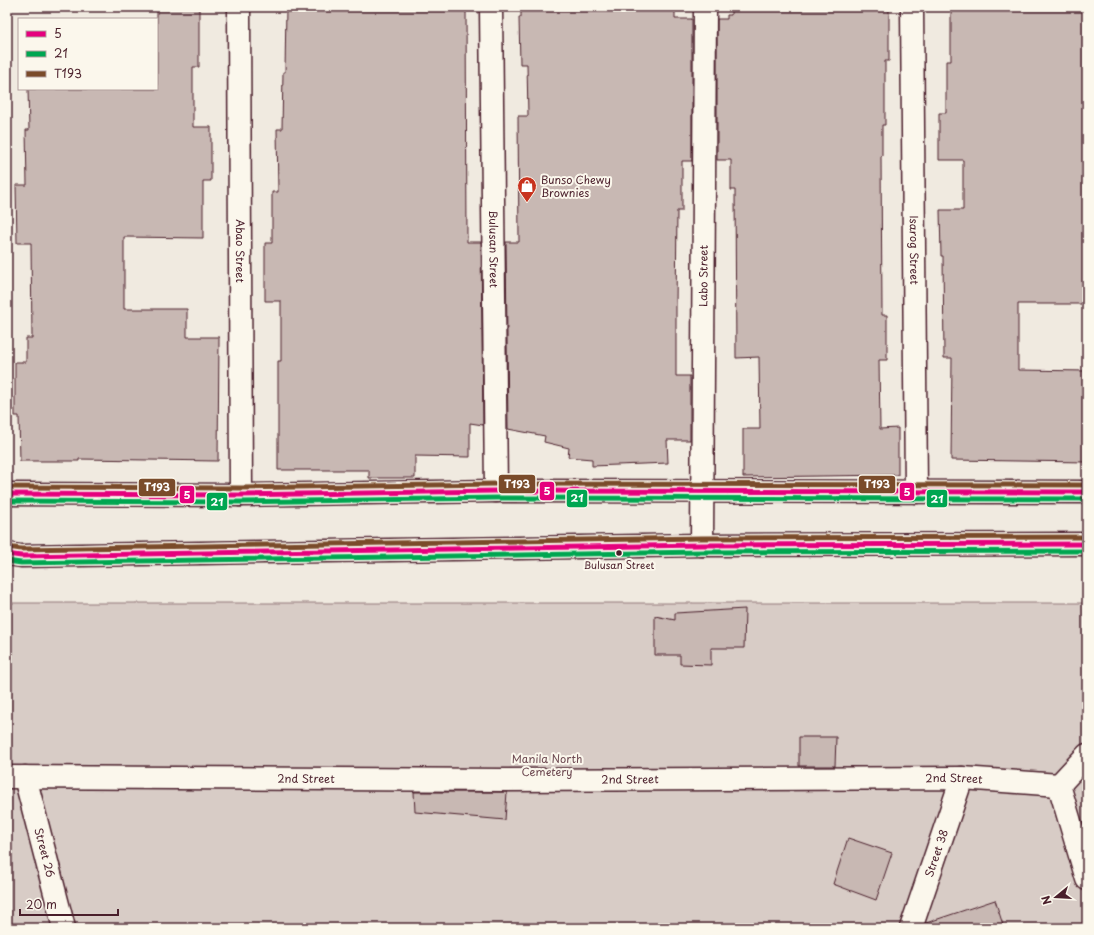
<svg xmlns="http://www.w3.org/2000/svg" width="1094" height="935" font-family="'Playpen Sans',sans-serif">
<rect width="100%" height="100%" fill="#f0eae0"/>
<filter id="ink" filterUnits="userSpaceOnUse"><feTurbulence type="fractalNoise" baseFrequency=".025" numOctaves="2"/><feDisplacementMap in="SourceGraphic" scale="8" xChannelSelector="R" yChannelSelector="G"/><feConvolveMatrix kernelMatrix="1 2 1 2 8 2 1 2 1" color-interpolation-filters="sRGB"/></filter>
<g filter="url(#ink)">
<!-- green -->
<rect fill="#d8ccc6" stroke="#917678" x="7" y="603" width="1080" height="325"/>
<!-- building -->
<g fill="#c8b8b3" stroke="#4a1f2b">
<polygon points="157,7 199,7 199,67 193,67 193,127 211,127 211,181 203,181 203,238 124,237 124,309 187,309 187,337 219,337 218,461 79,459 79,461 20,461 19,416 15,416 15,362 26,362 26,338 32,338 31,243 17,243 16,185 27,185 26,130 29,130 28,89 157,89"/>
<polygon points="286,7 466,8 467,242 481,242 483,425 470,423 470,457 415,456 415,478 369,478 369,470 278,470 278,361 281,361 281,301 265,301 265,243 272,243 272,192 278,192 277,129 282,129 283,72 285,72"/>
<polygon points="521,7 675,7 675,19 692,19 692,161 682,161 682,211 677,211 676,306 676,376 690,376 690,440 667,440 668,463 592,466 592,459 568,457 569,448 544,442 545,436 508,429 506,242 519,242 518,116 528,116 527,64 520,64 519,17 521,17"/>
<polygon points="731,7 889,7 889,61 885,61 885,125 882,125 882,156 881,156 882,315 887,315 887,360 879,360 880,429 898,428 898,475 743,477 743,429 760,429 759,357 736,358 735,190 731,190 731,160 717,160 717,19 727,19 727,15 731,15"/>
<polygon points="951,7 1087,7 1087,304 1018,304 1018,370 1087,371 1087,462 951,460 952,358 944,358 943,256 941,256 940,210 963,210 963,160 939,160 939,113 946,113 946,61 951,61"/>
<polygon points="745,609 744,648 711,648 711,665 680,664 680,655 655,655 655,616 675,620 675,613"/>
<polygon points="799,737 836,737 835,766 799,766"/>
<polygon points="414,792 507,792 505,820 415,812"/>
<polygon points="848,838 892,853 876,900 833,884"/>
<polygon points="995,900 1004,928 927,928 926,923"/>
</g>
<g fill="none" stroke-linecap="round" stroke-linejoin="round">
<!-- minor casing -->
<g stroke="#4a1f2b" stroke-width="25">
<g id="minor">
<path id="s1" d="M239,7L241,495"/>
<path id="s2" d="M491,7L496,491"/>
<path id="s3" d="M912,7L916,492"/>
<path id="s4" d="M702,545L705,7"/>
<path id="s5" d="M7,777L506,780L962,778L1059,785"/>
<path id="s6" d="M25,777L64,928"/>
<polyline points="1059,785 1087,879"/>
<polyline points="1059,785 1087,755"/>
<path id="s7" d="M911,928L962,778"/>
</g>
</g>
<!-- major casing -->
<g stroke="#4a1f2b" stroke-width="25">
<g id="major">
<polyline points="7,494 241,495 496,491 1087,492"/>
<polyline points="7,554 21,556 702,545 1087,544"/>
</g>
</g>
<!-- minor -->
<use href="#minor" stroke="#fbf7ec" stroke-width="22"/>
<!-- major -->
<use href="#major" stroke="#fbf7ec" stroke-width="22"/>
<!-- bus-1 casing -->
<g stroke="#fbf7ec" stroke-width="8">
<g id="bus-1">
<polyline points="7,494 241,495 496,491 1087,492"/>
<polyline points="7,554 21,556 702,545 1087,544"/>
</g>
</g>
<!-- bus-2 casing -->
<g stroke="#fbf7ec" stroke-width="8">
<g id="bus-2">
<polyline points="7,501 241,502 496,498 1087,499"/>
<polyline points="7,561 21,563 702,552 1087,551"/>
</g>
</g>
<!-- bus-3 casing -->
<g stroke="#fbf7ec" stroke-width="8">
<g id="bus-3">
<polyline points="7,487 241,488 496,484 1087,485"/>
<polyline points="8,547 21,549 702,538 1087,537"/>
</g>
</g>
<!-- bus-1 -->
<use href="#bus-1" stroke="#e5007d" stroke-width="5"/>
<!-- bus-2 -->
<use href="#bus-2" stroke="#00a651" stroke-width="5"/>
<!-- bus-3 -->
<use href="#bus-3" stroke="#7a4b2a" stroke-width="5"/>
</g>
</g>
<!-- icons -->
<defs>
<g id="shop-pin" transform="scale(1)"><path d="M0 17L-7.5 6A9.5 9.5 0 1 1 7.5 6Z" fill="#c8321e" stroke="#fbf7ec"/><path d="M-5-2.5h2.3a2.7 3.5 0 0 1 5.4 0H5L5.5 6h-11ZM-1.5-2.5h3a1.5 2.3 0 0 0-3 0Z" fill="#fff"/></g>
</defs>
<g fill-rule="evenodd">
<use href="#shop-pin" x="527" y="186"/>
</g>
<!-- markers -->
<circle fill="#4a1f2b" stroke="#fbf7ec" stroke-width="1.5" cx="619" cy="553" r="3.5"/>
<g text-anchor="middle" stroke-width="4" stroke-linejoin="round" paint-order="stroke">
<!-- bus labels -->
<g font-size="10" fill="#4a1f2b" stroke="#fbf7ec">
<text x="619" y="569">Bulusan Street</text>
</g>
<!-- poi labels -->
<g font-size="11" fill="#4a1f2b" stroke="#fbf7ec" text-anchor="start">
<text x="541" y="184">Bunso Chewy<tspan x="541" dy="13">Brownies</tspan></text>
</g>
<!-- street labels -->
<g font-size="11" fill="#4a1f2b" stroke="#fbf7ec">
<text dy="4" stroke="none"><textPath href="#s2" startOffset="242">Bulusan Street</textPath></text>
<text dy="4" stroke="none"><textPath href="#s3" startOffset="243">Isarog Street</textPath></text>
<text dy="4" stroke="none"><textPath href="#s1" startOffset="244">Abao Street</textPath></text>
<text dy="4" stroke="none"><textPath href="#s4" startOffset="269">Labo Street</textPath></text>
<text dy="4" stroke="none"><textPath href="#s5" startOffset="299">2nd Street</textPath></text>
<text dy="4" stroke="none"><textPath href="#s5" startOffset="623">2nd Street</textPath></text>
<text dy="4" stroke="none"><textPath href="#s5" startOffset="947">2nd Street</textPath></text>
<text dy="4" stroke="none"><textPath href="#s6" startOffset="78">Street 26</textPath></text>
<text dy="4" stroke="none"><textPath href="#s7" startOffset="79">Street 38</textPath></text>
</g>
<!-- park labels -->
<g font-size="11" fill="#6e4a52" stroke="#fbf7ec">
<text x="547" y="763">Manila North<tspan x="547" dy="13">Cemetery</tspan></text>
</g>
</g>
<g stroke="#fbf7ec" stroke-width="1.5">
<rect x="498" y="474" width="38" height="20" rx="4" fill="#7a4b2a"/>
<rect x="858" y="475" width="38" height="19" rx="4" fill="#7a4b2a"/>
<rect x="138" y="478" width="38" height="19" rx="4" fill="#7a4b2a"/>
<rect x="539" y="481" width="16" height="20" rx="4" fill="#e5007d"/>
<rect x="899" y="482" width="16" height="19" rx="4" fill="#e5007d"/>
<rect x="179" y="485" width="16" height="19" rx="4" fill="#e5007d"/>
<rect x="566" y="489" width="22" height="19" rx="4" fill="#00a651"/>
<rect x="926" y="489" width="22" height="19" rx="4" fill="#00a651"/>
<rect x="206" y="492" width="22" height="19" rx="4" fill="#00a651"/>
</g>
<g font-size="11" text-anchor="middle" font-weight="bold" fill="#fff">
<text x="517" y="488">T193</text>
<text x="877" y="488">T193</text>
<text x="157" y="491">T193</text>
<text x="547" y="495">5</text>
<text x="907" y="496">5</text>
<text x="187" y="499">5</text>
<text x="577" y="502">21</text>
<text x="937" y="503">21</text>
<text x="217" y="506">21</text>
</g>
<!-- margin -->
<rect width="1094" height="935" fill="none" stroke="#fbf7ec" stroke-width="24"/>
<rect x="12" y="12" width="1070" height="911" fill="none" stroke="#4a1f2b" stroke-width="1.5" filter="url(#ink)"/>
<!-- legend -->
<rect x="18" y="18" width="140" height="72" fill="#fbf7ec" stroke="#b4a19f"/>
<rect x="26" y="31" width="20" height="6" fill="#e5007d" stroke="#b4a19f"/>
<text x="54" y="38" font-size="12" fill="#4a1f2b">5</text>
<rect x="26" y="51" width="20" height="6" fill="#00a651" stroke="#b4a19f"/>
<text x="54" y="58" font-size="12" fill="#4a1f2b">21</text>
<rect x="26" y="71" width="20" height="6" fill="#7a4b2a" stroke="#b4a19f"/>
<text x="54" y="78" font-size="12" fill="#4a1f2b">T193</text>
<!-- north arrow -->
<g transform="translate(1056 897) rotate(252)" stroke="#fbf7ec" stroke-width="3" paint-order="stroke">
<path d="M0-3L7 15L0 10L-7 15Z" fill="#4a1f2b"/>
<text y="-6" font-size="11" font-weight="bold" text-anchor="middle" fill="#4a1f2b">N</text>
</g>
<!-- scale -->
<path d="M20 909v6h98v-6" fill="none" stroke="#4a1f2b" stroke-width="2"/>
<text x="26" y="909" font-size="12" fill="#4a1f2b" stroke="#fbf7ec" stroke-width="3" paint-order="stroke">20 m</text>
</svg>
